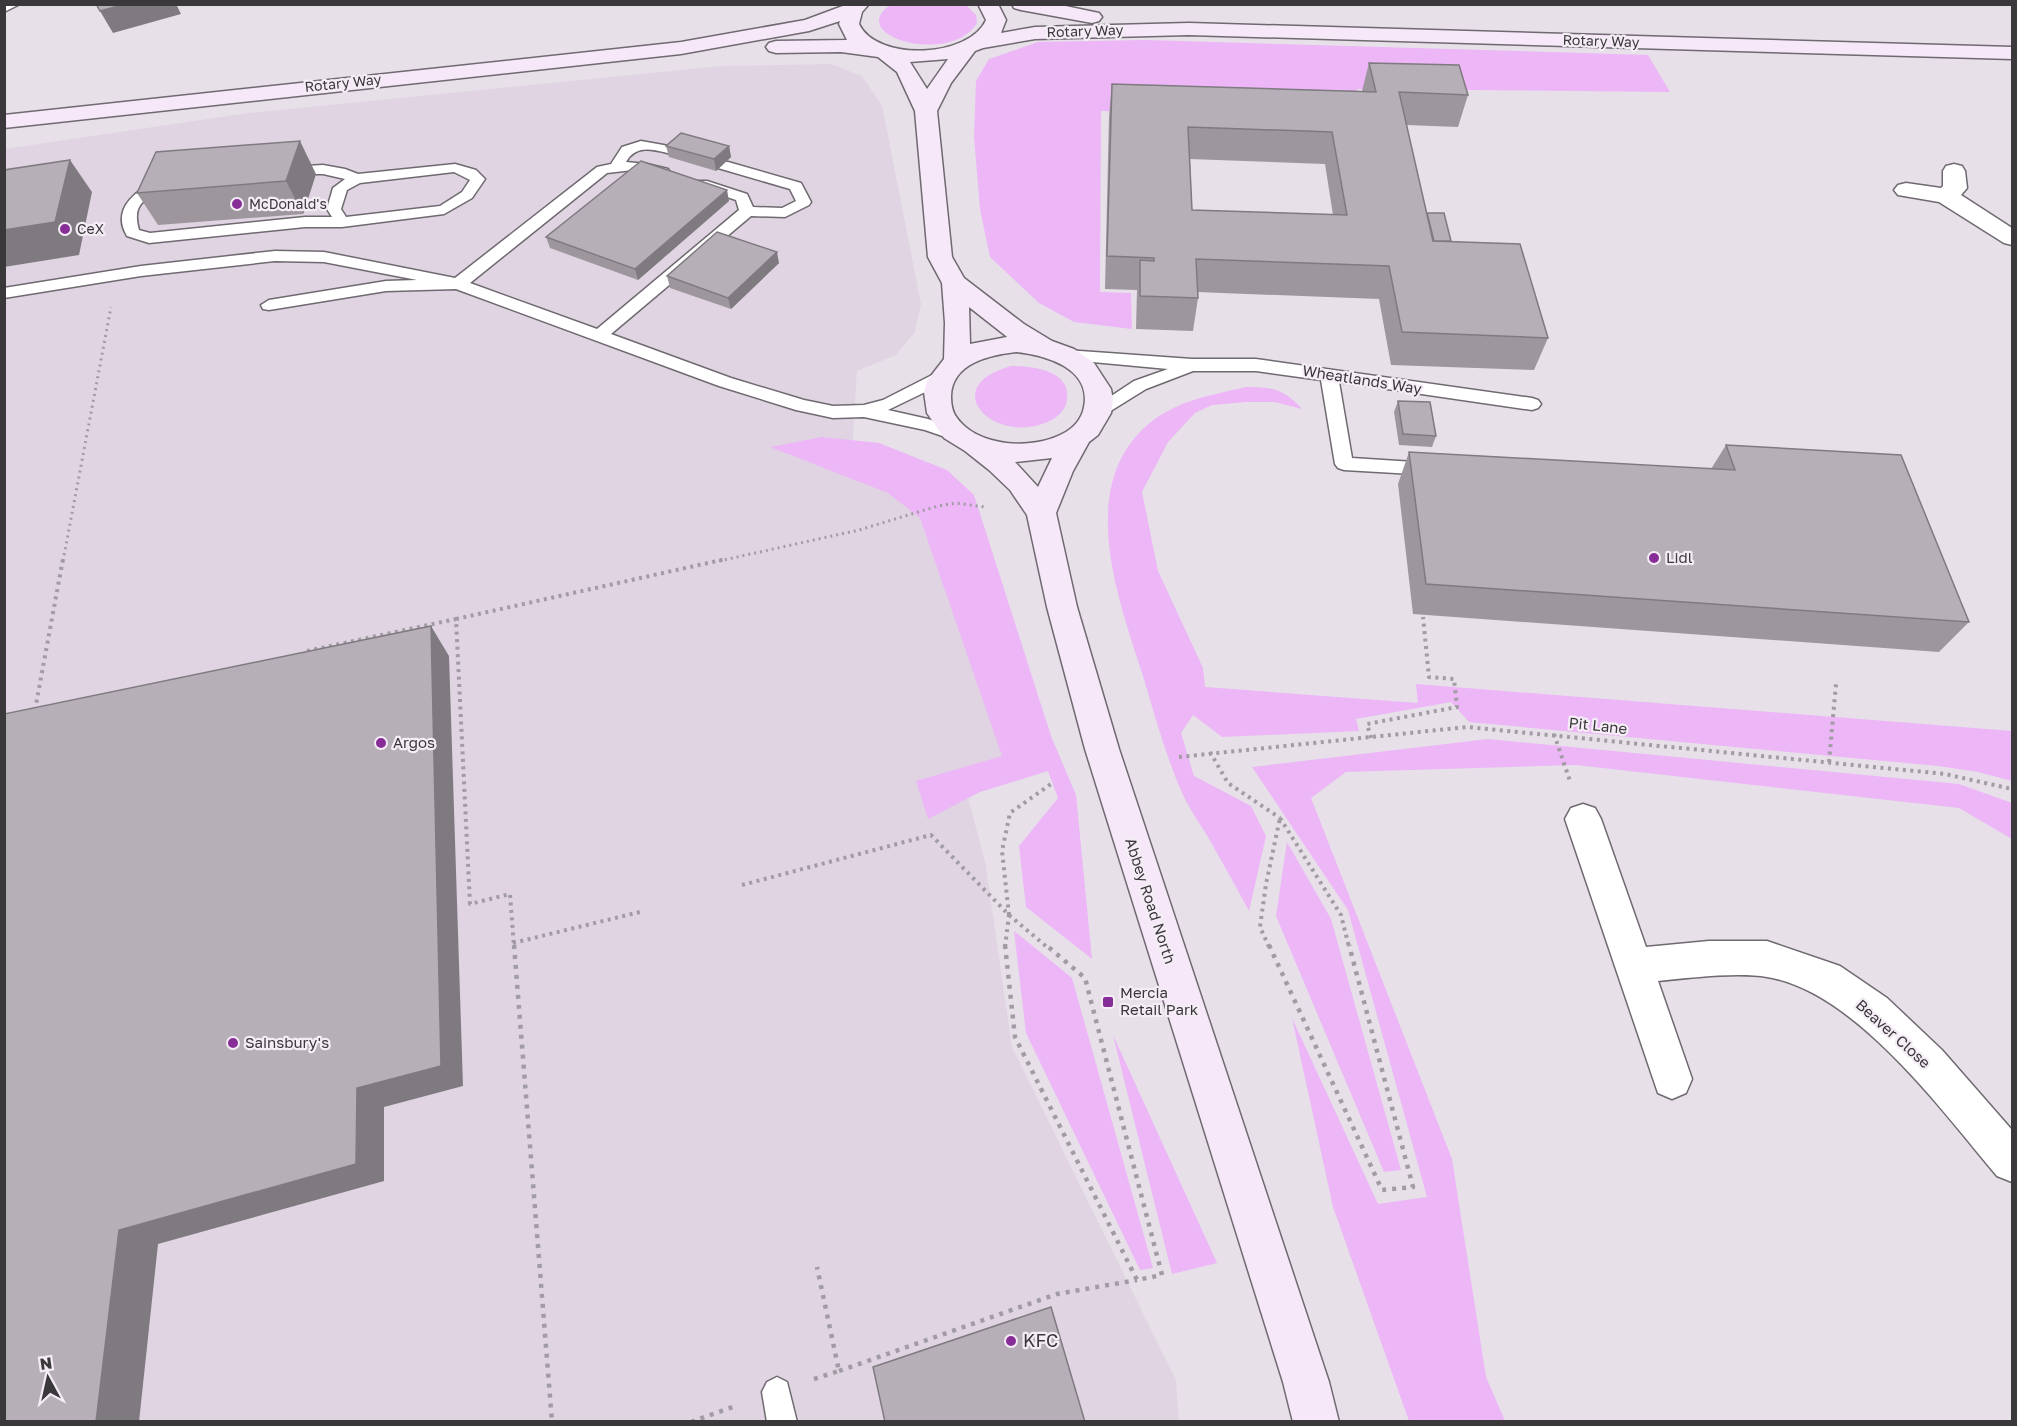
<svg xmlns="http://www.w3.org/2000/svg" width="2017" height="1426" font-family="'Golos Text',sans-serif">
<rect width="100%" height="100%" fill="#e7e0e9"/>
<!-- built -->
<polygon fill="#e0d4e3" points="831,64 862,76 882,105 921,304 915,332 896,355 857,371 851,468 927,485 1013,756 964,783 985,861 1012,1047 1176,1380 1179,1421 5,1421 4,149 248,113 721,66"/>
<!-- green -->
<g fill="#ecb6f7">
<path d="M892,4L966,5L976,15L977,23C950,67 842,35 892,4Z"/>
<polygon points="1146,40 1648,55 1670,92 1357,89 1359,116 1101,111 1100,292 1131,293 1132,329 1074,322 1039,303 990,257 980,209 974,137 976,81 989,59 1038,42"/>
<path d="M1011,366C1031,366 1071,370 1067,399C1066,407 1062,413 1055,418C1000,451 932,388 1011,366Z"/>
<path d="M1246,387C1272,387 1284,389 1302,409L1275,402H1246L1212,405L1195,413L1168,442L1142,492L1158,571L1203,668L1205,687L1418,703L1416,684L1429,685L2012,731V781L1978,772L1938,766L1469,722L1451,702L1356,719L1359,731L1222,737L1193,715L1181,733L1194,776L1251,806L1266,836L1249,911C1235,885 1220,858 1205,832C1196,818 1186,803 1180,788C1165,753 1154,713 1143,676C1120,604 1079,497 1139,433C1168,402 1207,396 1246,387Z"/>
<polygon points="822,437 879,443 947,470 974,495 1051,736 1076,795 1092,959 1026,907 1019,846 1058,798 1048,771 980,792 928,819 916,781 1002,756 920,518 888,493 770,447"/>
<polygon points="1488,739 1959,784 2012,803 2012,839 1959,808 1576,765 1346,772 1311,798 1452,1159 1486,1377 1505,1421 1409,1421 1333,1207 1292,1018 1378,1204 1427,1197 1348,910 1252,767"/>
<polygon points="1287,842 1331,919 1401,1170 1384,1172 1276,916"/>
<polygon points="1014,931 1072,978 1153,1268 1140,1270 1026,1033"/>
<polygon points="1113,1035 1217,1263 1172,1274"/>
</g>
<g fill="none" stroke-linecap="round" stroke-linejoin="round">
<!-- lane casing -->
<g stroke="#6f6970" stroke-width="3">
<g id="lane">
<polygon points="4,4 20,4 4,12"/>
<path d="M641,141L680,148L682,151L675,155C658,151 637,142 626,162L647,164L668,169L670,172L668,175L663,176L633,170L607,173L470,283L597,329L739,210L736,200L697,187L695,184L697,181H707L747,194L753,207L782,208L796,201L790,189L718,168L716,165L718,162H728L801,183L811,202L809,205L785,217L751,216L611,334L731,378L804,400L833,406L864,405L883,400L936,373H948L950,377L948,381L888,410L928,419L960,430L963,434L960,438L954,440L925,430L864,417L833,418L796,410L719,386L456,289L386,291L269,310L263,309L261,305L269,300L386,281L417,280L324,262L275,261L141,276L4,298V288L141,266L275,251L324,252L455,278L597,167L611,164L622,147Z"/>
<path d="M455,164L476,170L485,179L472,198L444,214L342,227H305L149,243L127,236C110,208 139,186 164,180L171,184C157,199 129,195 139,230L150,233L305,217H332L327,209L333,188L345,179L323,174H282L280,171L287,167L323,165L345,169L358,174ZM454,172L470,180L462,192L440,206L346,217L341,209L347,190L360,183Z"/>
<polygon points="1066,350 1192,359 1256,359 1532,398 1538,400 1541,404 1538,408 1532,410 1339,382 1352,458 1430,463 1436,465 1439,469 1436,473 1430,475 1344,470 1338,468 1335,464 1321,380 1256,371 1193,371 1146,389 1096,420 1090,418 1087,414 1090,410 1134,381 1168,369 1060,359 1058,355 1060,351"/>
<polygon points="777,1377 787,1382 797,1422 767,1422 762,1392 767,1382"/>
</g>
</g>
<!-- street casing -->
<g stroke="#6f6970" stroke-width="3">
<g id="street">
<polygon points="1954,164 1962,166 1965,171 1967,188 1961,195 2012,228 2012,245 2004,243 1939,202 1898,195 1894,190 1898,185 1906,183 1941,188 1943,186 1943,171 1946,166"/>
<path d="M1583,804L1595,808L1601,819L1646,947L1709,941H1767L1840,966L1887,998L1942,1050L2012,1130V1182L1997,1176C1942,1111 1855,991 1767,977C1737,972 1689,978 1658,981L1692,1079L1686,1093L1672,1099L1658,1093L1565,819L1571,808Z"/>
</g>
</g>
<!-- secondary casing -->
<g stroke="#6f6970" stroke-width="3">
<g id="secondary">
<path d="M848,4H869L862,12L859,24C877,62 969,58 986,20L978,4H998L1006,20L1001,33L1035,27L1189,23L2012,47V59L1189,35L1035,39L983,48L975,51L951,83L937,111L952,257L964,278L1024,324L1052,341L1074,349L1094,363L1111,389L1113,401L1111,413L1098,435L1089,442L1073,471L1056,513L1077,607L1119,749L1329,1382L1339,1422H1293L1283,1382L1085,749L1047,607L1027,515L1010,490L989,470L965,451L944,438L927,413L924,392L927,381L944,359L945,323L942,283L928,257L915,111L897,72L878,57L841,52L776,53L769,51L766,47L769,43L776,41L847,40L839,24L840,21L809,31L681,54L4,128V115L681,42L805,20ZM948,59L927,89L910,62ZM969,307L1006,336L1007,337L970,344ZM1016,352C1045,355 1092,368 1084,407C1082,419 1073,429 1062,434C1032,450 978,447 957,418C952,412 951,403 951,396C952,363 990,355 1016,352ZM1052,458L1038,487L1015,462Z"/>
<polygon points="1012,4 1056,4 1099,13 1102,17 1099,21 1092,23 1021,10 1014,8"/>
</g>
</g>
<!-- path-far2 -->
<g stroke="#a19ca3" stroke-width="3" stroke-dasharray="2 4" stroke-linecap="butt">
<polyline points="63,561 111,307"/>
<polyline points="719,561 859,530 938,506 956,503 985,507"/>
</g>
<!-- path-far1 -->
<g stroke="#a19ca3" stroke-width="4" stroke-dasharray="3 4.5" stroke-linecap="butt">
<polyline points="456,619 726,559"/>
<polyline points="307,651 456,619 470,904 510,894 514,947"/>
<polyline points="35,710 63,559"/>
<polyline points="1554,734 1570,781"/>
<polyline points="1371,738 1367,724 1457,707 1454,679 1429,677 1423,617"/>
<polyline points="1210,752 1228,783 1280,818"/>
<polyline points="1179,757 1467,727 1945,774 2012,789"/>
<polyline points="1829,762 1836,684"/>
<polyline points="1280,818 1341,915 1349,947"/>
<polyline points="742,885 931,835 1009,915"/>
<polyline points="1009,915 1047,947"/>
<polyline points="1009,915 1002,851 1010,813 1051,784"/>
<polyline points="513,943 644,911"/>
<polyline points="1005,947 1009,915"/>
<polyline points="1269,947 1260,927 1266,884 1280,818"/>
</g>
<!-- path -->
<g stroke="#a19ca3" stroke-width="4.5" stroke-dasharray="4 6" stroke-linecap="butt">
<polyline points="514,945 552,1422"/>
<polyline points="1005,945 1015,1037 1137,1280 1162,1275 1085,978 1046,945"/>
<polyline points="1269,945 1382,1190 1413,1187 1349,945"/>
<polyline points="839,1371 1057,1294 1137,1280"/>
<polyline points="814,1379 839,1371 817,1267"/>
<polyline points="691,1422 738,1405"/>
</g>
<!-- lane -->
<use href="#lane" fill="#fff" fill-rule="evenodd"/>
<!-- street -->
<use href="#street" fill="#fff" fill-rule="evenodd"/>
<!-- secondary -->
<use href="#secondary" fill="#f6e7f9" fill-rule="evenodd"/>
</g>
<!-- wall -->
<g fill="#9d969d" fill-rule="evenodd">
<path d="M1369,63L1468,95L1458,127L1406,125L1427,213L1451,241L1548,338L1534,370L1391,365L1379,299L1197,292L1198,298L1193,331L1136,329L1137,290L1105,289L1109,116L1112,84L1362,91ZM1190,159L1325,164L1333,215L1192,210Z"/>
<polygon points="666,146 729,146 731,157 716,171 669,157"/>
<polygon points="316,174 303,214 158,225 137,193"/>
<polygon points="729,201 638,280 550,248 546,237"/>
<polygon points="779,263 731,309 670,288 667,276"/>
<polygon points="1398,401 1436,436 1432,447 1399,445 1394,412"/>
<polygon points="1726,445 1969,622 1939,652 1413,614 1398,484 1409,452 1711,469"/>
</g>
<!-- shaded-wall -->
<g fill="#7f7a80">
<polygon points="126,4 176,4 181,14 113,33 100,11"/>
<polygon points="300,141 316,174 303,214 286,181"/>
<polygon points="729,146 731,157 716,171 714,159"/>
<polygon points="70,160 92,192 79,255 4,267 4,230"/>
<polygon points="727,190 729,201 638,280 635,269"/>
<polygon points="777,252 779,263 731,309 728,298"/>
<polygon points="431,626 449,656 463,1086 384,1107 384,1181 158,1244 139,1422 96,1422 119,1230 357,1088"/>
</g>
<!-- building -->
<g fill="#b6afb7" stroke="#7f7a80" stroke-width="1.5" fill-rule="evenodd">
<polygon points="96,4 126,4 100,11"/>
<path d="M1369,63L1459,65L1468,95L1399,92L1433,241L1520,244L1548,338L1402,332L1389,266L1196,259L1198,298L1140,296V260L1154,261V258L1107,256L1112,84L1376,92ZM1188,127L1332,132L1347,215L1192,210Z"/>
<polygon points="681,133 729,146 714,159 666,146"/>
<polygon points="300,141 286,181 137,193 156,152"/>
<polygon points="70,160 55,222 4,230 4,170"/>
<polygon points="641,161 727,190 635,269 546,237"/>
<polygon points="1427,213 1444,213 1451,241 1434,241"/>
<polygon points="717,232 777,252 728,298 667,276"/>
<polygon points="1398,401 1430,402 1436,436 1403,434"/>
<polygon points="1726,445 1901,455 1969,622 1426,584 1409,452 1735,470"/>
<polygon points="431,626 441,1066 357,1088 356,1164 119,1230 96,1422 4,1422 4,714"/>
<polygon points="1051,1307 1085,1422 885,1422 873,1367"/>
</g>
<!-- markers -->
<g fill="#872d98" stroke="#f5edf6" stroke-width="2">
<circle cx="237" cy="204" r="6"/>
<circle cx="65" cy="229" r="6"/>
<circle cx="1654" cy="558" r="6"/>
<circle cx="381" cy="743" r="6"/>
<rect x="1102" y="996" width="12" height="12" rx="3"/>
<circle cx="233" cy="1043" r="6"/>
<circle cx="1011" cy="1341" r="6"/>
</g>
<g text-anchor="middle" stroke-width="4.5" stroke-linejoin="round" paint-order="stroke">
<!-- far-street labels -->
<g font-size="14" fill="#3b383c" stroke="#f5edf6">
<text transform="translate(1085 31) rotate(-2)" y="5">Rotary Way</text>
<text transform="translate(1601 41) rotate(2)" y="5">Rotary Way</text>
<text transform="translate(343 83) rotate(-6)" y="5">Rotary Way</text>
</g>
<!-- far-poi labels -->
<g font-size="14" fill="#3b383c" stroke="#f5edf6" text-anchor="start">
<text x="249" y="209">McDonald's</text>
<text x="77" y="234">CeX</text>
</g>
<!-- street labels -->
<g font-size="15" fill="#3b383c" stroke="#f5edf6">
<text transform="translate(1362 380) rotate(9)" y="5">Wheatlands Way</text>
<text transform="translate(1598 726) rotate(6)" y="5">Pit Lane</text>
<text transform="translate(1150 901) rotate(72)" y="5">Abbey Road North</text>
<text transform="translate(1893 1034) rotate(42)" y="5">Beaver Close</text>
</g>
<!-- poi labels -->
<g font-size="15" fill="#3b383c" stroke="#f5edf6" text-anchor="start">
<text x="1666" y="563">Lidl</text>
<text x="393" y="748">Argos</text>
<text x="1120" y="998">Mercia<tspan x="1120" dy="17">Retail Park</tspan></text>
<text x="245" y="1048">Sainsbury's</text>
</g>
<!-- near-poi labels -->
<g font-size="18" fill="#3b383c" stroke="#f5edf6" text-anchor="start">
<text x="1023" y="1347">KFC</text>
</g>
</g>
<!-- border -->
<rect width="2017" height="1426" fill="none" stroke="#3b383c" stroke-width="12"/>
<!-- north arrow -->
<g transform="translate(48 1378) rotate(352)" stroke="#f5edf6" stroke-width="4.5" paint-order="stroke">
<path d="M0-4.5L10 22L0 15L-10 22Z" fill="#3b383c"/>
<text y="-9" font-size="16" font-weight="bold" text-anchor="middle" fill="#3b383c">N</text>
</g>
</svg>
